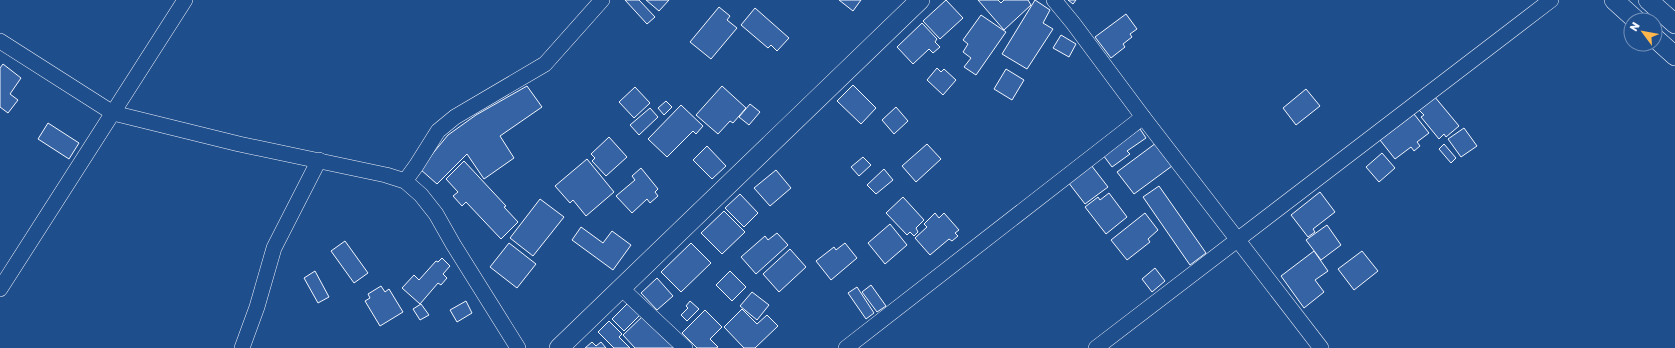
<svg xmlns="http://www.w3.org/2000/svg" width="1675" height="348" font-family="'Golos Text',sans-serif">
<rect width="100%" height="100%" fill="#1f4e8c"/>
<!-- building -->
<g fill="#3563a3" stroke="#f2f6ff">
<polygon points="625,0 639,0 655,17 647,24"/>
<polygon points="646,0 669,0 659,11"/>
<polygon points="839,0 861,0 853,11"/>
<polygon points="946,0 963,18 940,39 923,21"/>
<polygon points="978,0 998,0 1001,3 1004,0 1028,0 1031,5 1004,30"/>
<polygon points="1035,0 1050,10 1043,23 1053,29 1027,69 1002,54"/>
<polygon points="1068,0 1076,0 1073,4"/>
<polygon points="719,7 730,16 727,20 737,28 711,59 690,42"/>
<polygon points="755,8 789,38 777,51 771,45 768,48 741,25"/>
<polygon points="1126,14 1137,29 1130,34 1132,37 1123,44 1125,47 1111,58 1095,37"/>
<polygon points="981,15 1006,32 976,75 964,67 971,58 963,52 968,44 963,40"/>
<polygon points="922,23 937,39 935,42 940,47 933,53 929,49 913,64 897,47"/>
<polygon points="1061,35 1076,44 1069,57 1053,48"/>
<polygon points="3,64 21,78 10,94 18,100 8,113 0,107 0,68"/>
<polygon points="937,68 941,72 944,69 956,80 943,95 927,80"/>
<polygon points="1006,69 1024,80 1012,100 994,89"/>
<polygon points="853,85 876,108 861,124 837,101"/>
<polygon points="527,86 542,107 500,136 514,158 484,179 467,154 437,184 420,169 448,135 476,115"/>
<polygon points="722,86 746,108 733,123 730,121 718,134 696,115"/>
<polygon points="635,87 650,103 634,118 619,102"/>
<polygon points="1306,89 1320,106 1296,125 1283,108"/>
<polygon points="1434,96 1459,126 1446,137 1444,134 1439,139 1421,117 1424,115 1418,109"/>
<polygon points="666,101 672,107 664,115 658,108"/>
<polygon points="750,104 760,112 749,125 739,117"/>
<polygon points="681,105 703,126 696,134 693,131 667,157 648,139"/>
<polygon points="896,107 908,121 894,134 882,120"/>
<polygon points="650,108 658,117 639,135 630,125"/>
<polygon points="1414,114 1429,133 1417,142 1420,146 1414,151 1411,147 1395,159 1380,140"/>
<polygon points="48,123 79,143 69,159 38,139"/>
<polygon points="1464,128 1477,146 1461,157 1448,139"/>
<polygon points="1140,129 1146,138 1127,151 1130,154 1112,167 1103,155"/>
<polygon points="609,137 627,157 606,176 592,161 595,158 591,154"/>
<polygon points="1156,143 1172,166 1134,194 1117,172"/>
<polygon points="927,144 941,159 916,182 902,166"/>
<polygon points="1444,144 1456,158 1451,163 1439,149"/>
<polygon points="707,146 726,166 712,179 693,160"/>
<polygon points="1382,153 1395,168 1379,182 1366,167"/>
<polygon points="863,157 871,165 859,176 851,167"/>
<polygon points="587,159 614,192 586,216 573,200 570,203 555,186"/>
<polygon points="464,161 506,206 504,207 518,222 501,239 466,202 462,206 453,196 458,192 446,179"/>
<polygon points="1091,165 1108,187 1085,204 1068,182"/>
<polygon points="641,168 658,189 655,192 658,196 650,203 647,199 632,213 616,196 635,180 632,176"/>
<polygon points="884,169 893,180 876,194 867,185"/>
<polygon points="776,170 791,188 770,206 754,188"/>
<polygon points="1159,186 1206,253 1190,265 1143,197"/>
<polygon points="1320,192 1335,212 1313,229 1315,232 1308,237 1291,215"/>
<polygon points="1109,193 1127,217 1106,234 1085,207 1098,197 1100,200"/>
<polygon points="740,194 758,213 744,227 725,208"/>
<polygon points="903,197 924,220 916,228 918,232 914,236 910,232 907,235 886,213"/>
<polygon points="540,199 564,217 533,256 510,238"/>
<polygon points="724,211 745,232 722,254 701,233"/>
<polygon points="935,213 939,218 944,213 959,230 955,233 958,236 952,241 949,239 930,255 915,238 927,227 924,224"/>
<polygon points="1145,213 1158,230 1148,239 1150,242 1127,260 1111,240"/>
<polygon points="890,224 907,245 885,264 868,243"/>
<polygon points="1327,225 1341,245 1321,260 1306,240"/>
<polygon points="581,227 603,243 612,231 631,245 613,270 572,240"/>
<polygon points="777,233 788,245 756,274 741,257 765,236 768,240"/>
<polygon points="345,241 368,273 354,283 331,251"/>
<polygon points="509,243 536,264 517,288 490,267"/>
<polygon points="691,243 711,263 681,292 661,272"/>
<polygon points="845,243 857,258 831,280 816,261 834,247 836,250"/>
<polygon points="790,249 806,267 779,292 763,274"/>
<polygon points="1314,251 1328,271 1315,280 1324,292 1304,308 1281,276"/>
<polygon points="1362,251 1378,271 1354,290 1338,269"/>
<polygon points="442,258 450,266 443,274 447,278 441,285 438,283 420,304 402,288 414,275 419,280 436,261 438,262"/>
<polygon points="1155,268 1165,281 1152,292 1142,279"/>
<polygon points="315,271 329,297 318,303 304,278"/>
<polygon points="730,271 746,287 732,301 716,285"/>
<polygon points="657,278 673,296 657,310 641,293"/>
<polygon points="871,285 886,306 877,312 862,292"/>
<polygon points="381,286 385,292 389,289 403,312 380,326 365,301 370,298 368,294"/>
<polygon points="857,287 874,313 866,319 848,293"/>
<polygon points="752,292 769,305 757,320 740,306"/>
<polygon points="466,301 472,313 457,322 450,310"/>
<polygon points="690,301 699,309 687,321 681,315 688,308 686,306"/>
<polygon points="628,303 640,315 624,331 612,319"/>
<polygon points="421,304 429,315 420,320 413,309"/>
<polygon points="742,309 757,324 767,315 778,326 755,348 744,348 724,327"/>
<polygon points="705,310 722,327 710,339 718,347 716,348 697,348 682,333"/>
<polygon points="644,315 676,348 635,348 623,335"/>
<polygon points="609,321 622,334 619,337 630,348 614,348 598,332"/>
<polygon points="592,342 596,346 601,342 606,348 585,348"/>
</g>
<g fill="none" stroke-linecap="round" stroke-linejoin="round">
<!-- minor casing -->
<g stroke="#f2f6ff" stroke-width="16">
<g id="minor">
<polyline points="1054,0 1073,23 1143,117 1321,348"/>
<polyline points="0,41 113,113 239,144 386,175 405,181 421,195 436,214 453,244 518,348"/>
<polyline points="405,181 416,166 438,131 455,117 545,64 602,0"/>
<polyline points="621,288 685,348"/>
<polyline points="0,289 185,0"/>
<polyline points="242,348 257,307 274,248 319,160"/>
<polyline points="846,348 1143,117"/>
<polyline points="1096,348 1551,0"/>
</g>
</g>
<!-- tertiary casing -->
<g stroke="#f2f6ff" stroke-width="20">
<g id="tertiary">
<polyline points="1614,0 1636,20"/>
<polyline points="1648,0 1675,24"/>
<polyline points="1655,38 1675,56"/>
<polyline points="559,348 920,0"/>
</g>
</g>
<!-- minor -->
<use href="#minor" stroke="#1f4e8c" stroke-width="15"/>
<!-- tertiary -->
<use href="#tertiary" stroke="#1f4e8c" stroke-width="19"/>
</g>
<!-- north arrow -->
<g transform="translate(1643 32) rotate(302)"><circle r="19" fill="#1f4e8c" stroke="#7391ba"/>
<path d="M0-3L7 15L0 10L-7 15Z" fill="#ffb74d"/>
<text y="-6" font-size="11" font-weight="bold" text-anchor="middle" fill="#f2f6ff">N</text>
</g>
</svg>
